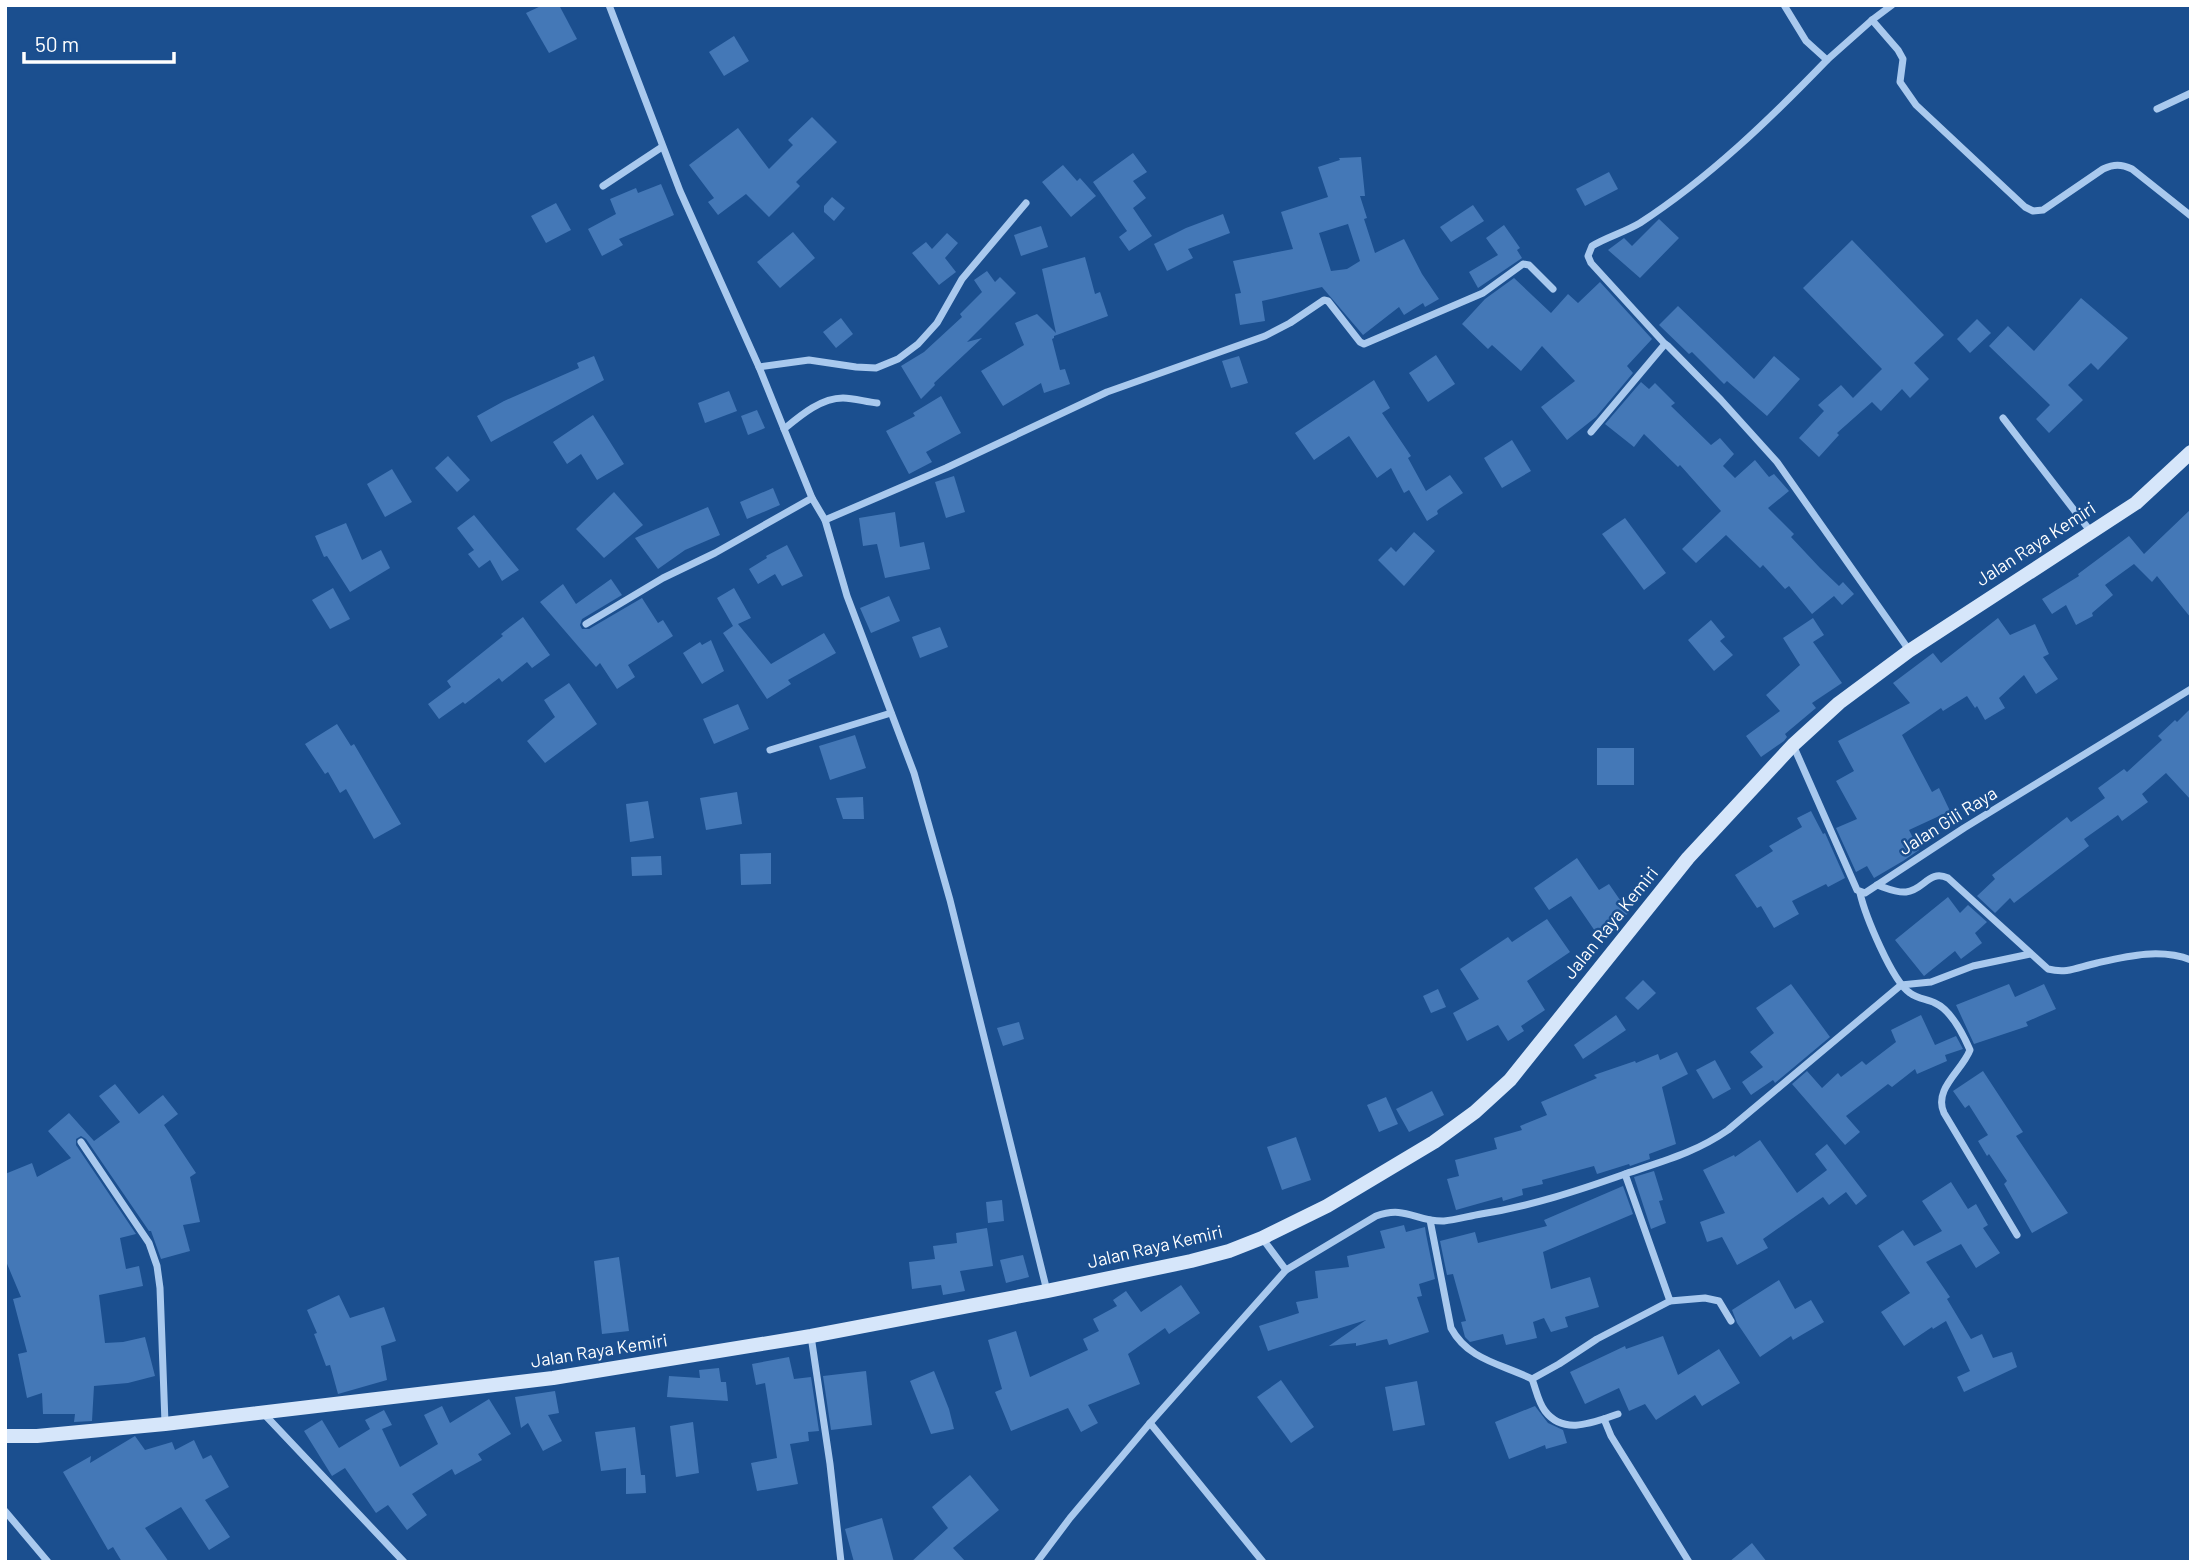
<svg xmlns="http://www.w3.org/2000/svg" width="2196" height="1567" font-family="Barlow,sans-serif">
<rect width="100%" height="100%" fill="#1b4f8f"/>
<!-- building -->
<g fill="#4478b7" fill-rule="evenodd">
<polygon points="543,5 559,5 577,39 549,53 526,13"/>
<polygon points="734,36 749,61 724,76 709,52"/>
<polygon points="812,117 837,142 796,182 800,186 769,217 746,194 718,215 708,202 714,198 689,165 738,128 769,169 793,145 788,140"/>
<polygon points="1133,153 1147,172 1133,181 1146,198 1133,208 1152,236 1129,251 1119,237 1127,231 1093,182"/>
<path d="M1361,157L1365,196H1360L1367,218L1364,219L1375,253L1404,239L1422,274L1439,299L1425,307L1423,303L1404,315L1399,307L1363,335L1322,287L1262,301L1265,321L1240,325L1235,294L1241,293L1233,261L1293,249L1281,212L1328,197L1318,167L1340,160L1339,158ZM1348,224L1360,261L1347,269L1331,271L1319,233Z"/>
<polygon points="1063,165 1077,181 1080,178 1096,196 1071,217 1042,182"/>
<polygon points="1609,172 1618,189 1585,206 1576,189"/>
<polygon points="661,184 674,215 619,239 623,245 602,256 588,229 616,214 610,199 636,188 638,193"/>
<polygon points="832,197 845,208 834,221 824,212 824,206"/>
<polygon points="556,203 571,230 546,243 531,216"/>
<polygon points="1473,205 1484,221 1451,242 1440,227"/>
<polygon points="1223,214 1230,233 1188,249 1193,258 1167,271 1154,244 1186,228"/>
<polygon points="1659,219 1679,238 1640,278 1608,250 1624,238 1632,246"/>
<polygon points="1504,225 1520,248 1517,250 1522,258 1478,288 1469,272 1498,255 1486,238"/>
<polygon points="1041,226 1048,247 1021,256 1014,235"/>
<polygon points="793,232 815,258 780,288 757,262"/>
<polygon points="947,233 958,243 945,258 956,272 939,285 912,253 926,242 932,249"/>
<polygon points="1852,240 1944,335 1914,363 1929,379 1910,398 1902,389 1881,411 1872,402 1837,433 1839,435 1819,457 1799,438 1824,411 1818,405 1841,385 1853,398 1882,369 1803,288"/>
<polygon points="1085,257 1095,294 1100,292 1108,316 1054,336 1054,338 1052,339 1060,370 1065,369 1070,384 1044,393 1041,383 1003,406 981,371 1024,345 1015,323 1037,314 1056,333 1042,269"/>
<polygon points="987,271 995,282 1000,277 1016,293 967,342 982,338 934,383 935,385 921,399 901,366 924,352 962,317 960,314 982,292 974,280"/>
<polygon points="1514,278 1551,313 1568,294 1578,303 1600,282 1652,339 1627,366 1633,373 1596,417 1567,440 1541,407 1575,381 1542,346 1521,371 1492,345 1488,349 1462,324 1485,299"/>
<polygon points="2081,298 2128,338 2098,370 2091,363 2068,385 2083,400 2049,433 2036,419 2050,405 1989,346 2008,326 2034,351"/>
<polygon points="1678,306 1754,379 1774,356 1800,379 1767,416 1727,381 1724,384 1692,352 1689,354 1659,325"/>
<polygon points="841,318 853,334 836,348 823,332"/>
<polygon points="1977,319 1991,333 1970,353 1957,339"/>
<polygon points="1436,355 1455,384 1428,402 1409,373"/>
<polygon points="594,356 604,380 491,442 477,416 504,401 579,368 577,363"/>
<polygon points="1239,356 1248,383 1231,388 1222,361"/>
<polygon points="1374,380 1390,408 1382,413 1411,456 1408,458 1426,491 1450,475 1463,493 1439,509 1437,511 1438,514 1427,521 1409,490 1404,493 1391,468 1377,478 1349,436 1314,460 1295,433"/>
<polygon points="1641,382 1649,389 1655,383 1675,403 1671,406 1711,445 1720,438 1734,454 1723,466 1735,478 1755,460 1769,477 1774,474 1789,491 1768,508 1794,534 1791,537 1820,568 1839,586 1843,582 1854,594 1842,605 1834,596 1812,614 1789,586 1785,589 1763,565 1760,568 1726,535 1696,563 1682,549 1721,511 1680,465 1678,467 1644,434 1634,447 1605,424"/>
<polygon points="729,391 737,411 705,423 698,403"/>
<polygon points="941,396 961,433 926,452 932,462 909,474 886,431 915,416 913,413"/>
<polygon points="757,410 765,428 748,435 741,416"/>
<polygon points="593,415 624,464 597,480 581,454 567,464 553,442"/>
<polygon points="1512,440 1531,471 1502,488 1484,458"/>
<polygon points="448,456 470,480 457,492 435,468"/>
<polygon points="392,469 412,502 385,517 367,484"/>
<polygon points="954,476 965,512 946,518 935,482"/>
<polygon points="773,488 780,505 747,519 740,502"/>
<polygon points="614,492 643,525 604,558 576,529"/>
<polygon points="708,507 720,535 685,550 658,569 635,538"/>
<polygon points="2191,509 2191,618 2157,576 2152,582 2134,564 2105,585 2113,595 2092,613 2093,616 2076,625 2066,605 2052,614 2042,599 2079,576 2078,574 2129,536 2144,554"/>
<polygon points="895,512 900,547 924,542 930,569 885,578 877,544 863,546 859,518"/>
<polygon points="474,515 519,570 502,581 490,560 479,568 468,554 474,550 457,528"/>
<polygon points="1625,518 1666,573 1644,590 1602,534"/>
<polygon points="346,523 362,560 381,550 390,568 350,592 327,556 324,557 315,536"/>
<polygon points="1414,532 1435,551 1404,586 1378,560 1391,547 1396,552"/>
<polygon points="787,545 803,576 782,586 775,574 758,584 749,569 767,558 766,556"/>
<polygon points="611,579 622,595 582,619 580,625 582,629 589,629 642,598 658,623 663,620 673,636 628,665 635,677 617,689 600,663 596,667 540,602 563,584 576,604"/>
<polygon points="333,588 350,619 330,629 312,600"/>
<polygon points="734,588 751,618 738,624 771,664 824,633 836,653 788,680 791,684 767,699 723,633 733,626 717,598"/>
<polygon points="889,596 900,621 871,633 860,608"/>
<polygon points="523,617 550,655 532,668 527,662 502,682 499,678 465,704 463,702 439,719 428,704 451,687 447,681 503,636 501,634"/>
<polygon points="1813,618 1824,635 1813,642 1842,683 1812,703 1816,708 1785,734 1787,737 1784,741 1761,757 1746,736 1780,711 1766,695 1800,665 1783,638"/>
<polygon points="1998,618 2010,635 2035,624 2049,654 2043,657 2058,679 2036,694 2024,675 1999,698 2005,708 1985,720 1977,706 1975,708 1967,696 1943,711 1941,708 1902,735 1932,792 1939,788 1950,811 1909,830 1919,850 1903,861 1874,878 1867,866 1856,872 1836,828 1857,819 1836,781 1854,771 1838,741 1910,703 1893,683 1933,653 1941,663"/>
<polygon points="1711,620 1725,637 1720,641 1733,655 1714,671 1688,640"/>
<polygon points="940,627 948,647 920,658 912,637"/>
<polygon points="711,640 724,671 702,684 683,653 700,642 702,645"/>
<polygon points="569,683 597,724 545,763 527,741 555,717 544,700"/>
<polygon points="738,704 749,729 714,744 703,719"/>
<polygon points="2191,708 2191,800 2166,773 2142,794 2148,802 2122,821 2118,815 2084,839 2089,846 2014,903 2010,898 1995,913 1977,896 1995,879 1992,875 2067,817 2071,822 2105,798 2098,788 2124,769 2127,772 2162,740 2158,736 2175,720 2177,722"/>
<polygon points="337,724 351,746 354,744 401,824 374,839 346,789 340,793 328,772 325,774 305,744"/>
<polygon points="855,735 866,768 830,780 819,746"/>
<rect x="1597" y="748" width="37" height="37"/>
<polygon points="737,792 742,824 706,830 700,798"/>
<polygon points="863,797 864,819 843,819 836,798"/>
<polygon points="648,801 654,838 630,842 626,804"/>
<polygon points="1811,811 1823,834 1825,833 1845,878 1828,887 1826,884 1792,901 1799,914 1774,928 1761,906 1757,908 1735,875 1773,851 1769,846 1802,827 1797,818"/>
<polygon points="771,853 771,884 741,885 740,854"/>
<polygon points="661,856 662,875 632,876 631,857"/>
<polygon points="1577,858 1599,890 1609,884 1629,913 1597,934 1571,896 1549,910 1534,888"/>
<polygon points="1948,897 1960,913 1968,905 1987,922 1975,933 1982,943 1961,959 1955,951 1924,976 1895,940"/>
<polygon points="1547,919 1570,952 1527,981 1545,1010 1521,1026 1524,1031 1508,1041 1498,1025 1467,1041 1453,1013 1479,999 1460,969 1508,937 1512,942"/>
<polygon points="1643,980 1656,993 1638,1010 1625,998"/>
<polygon points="1791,984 1830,1037 1775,1083 1773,1080 1751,1095 1742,1082 1763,1067 1750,1052 1774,1033 1756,1008"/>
<polygon points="2009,984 2015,997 2044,984 2056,1009 2026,1022 2028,1026 1974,1044 1956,1005"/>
<polygon points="1438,989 1446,1007 1431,1013 1423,996"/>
<polygon points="1616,1015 1626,1030 1583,1059 1574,1045"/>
<polygon points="1921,1015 1935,1045 1956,1036 1963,1049 1945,1055 1947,1061 1917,1074 1915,1069 1892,1087 1888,1084 1846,1116 1860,1132 1845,1145 1792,1084 1807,1071 1822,1088 1838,1073 1841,1077 1862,1061 1866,1065 1896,1042 1891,1030"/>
<polygon points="1019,1022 1024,1039 1003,1046 997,1028"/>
<polygon points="1677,1052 1688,1074 1662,1087 1676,1144 1649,1154 1650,1159 1630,1166 1629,1164 1597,1174 1594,1166 1542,1180 1543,1184 1522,1189 1523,1195 1503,1201 1502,1197 1456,1210 1447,1179 1459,1176 1455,1160 1497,1149 1494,1138 1522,1130 1520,1126 1547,1115 1541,1102 1597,1078 1594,1075 1635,1061 1636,1063 1658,1054 1660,1060"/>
<polygon points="1715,1060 1731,1089 1713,1099 1696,1070"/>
<polygon points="1983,1071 2023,1132 2016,1136 2068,1213 2032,1233 2004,1184 2007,1181 1989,1154 1987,1156 1978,1141 1988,1135 1969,1105 1965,1108 1953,1091"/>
<polygon points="115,1084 139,1114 163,1095 178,1114 164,1125 196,1173 190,1177 200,1222 183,1225 190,1251 161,1259 151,1231 149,1231 86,1139 81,1136 76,1139 76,1145 136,1234 120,1238 126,1269 139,1266 143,1286 99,1295 105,1343 123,1342 145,1337 155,1376 128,1383 94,1386 92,1421 74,1422 75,1414 43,1414 42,1393 27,1398 18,1354 27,1352 13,1299 21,1297 5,1259 5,1174 32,1163 37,1177 71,1158 48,1131 69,1113 94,1141 120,1122 99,1096"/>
<polygon points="1432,1091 1444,1115 1409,1132 1396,1109"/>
<polygon points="1386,1097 1398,1124 1379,1132 1367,1105"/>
<polygon points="1296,1137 1311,1180 1282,1190 1267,1147"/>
<polygon points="1760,1140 1797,1193 1827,1170 1815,1154 1827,1144 1867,1196 1856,1205 1846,1192 1829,1205 1823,1197 1763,1239 1768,1248 1737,1265 1722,1237 1707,1242 1700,1222 1725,1213 1703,1170 1734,1155 1735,1157"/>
<polygon points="1654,1171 1663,1200 1659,1201 1666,1223 1651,1229 1634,1177"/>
<polygon points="1951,1182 1968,1209 1976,1204 1988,1225 1983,1228 2000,1253 1976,1268 1961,1244 1926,1262 1950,1297 1947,1299 1971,1339 1982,1334 1993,1358 2012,1352 2017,1367 1964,1392 1957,1377 1970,1371 1946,1321 1933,1329 1932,1327 1904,1346 1881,1312 1910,1293 1878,1246 1903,1230 1914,1246 1942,1231 1922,1201"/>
<polygon points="1623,1186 1633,1214 1543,1252 1551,1289 1590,1277 1599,1307 1565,1317 1568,1327 1551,1332 1544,1318 1533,1322 1537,1338 1506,1345 1503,1334 1470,1342 1465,1337 1461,1322 1466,1321 1453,1274 1447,1275 1440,1241 1475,1232 1478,1243 1547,1226 1544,1220"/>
<polygon points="1002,1200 1004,1221 988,1223 986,1202"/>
<polygon points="1404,1225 1406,1232 1425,1227 1426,1234 1435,1279 1419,1284 1422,1296 1417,1297 1429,1332 1389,1345 1387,1339 1356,1346 1356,1343 1329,1346 1366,1320 1268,1351 1259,1326 1299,1313 1296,1302 1318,1298 1315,1271 1349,1267 1347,1256 1385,1248 1380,1231"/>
<polygon points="987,1228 993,1266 960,1271 965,1291 943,1295 941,1285 912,1289 909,1262 935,1259 933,1246 957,1243 956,1233"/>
<polygon points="1023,1255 1029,1277 1006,1283 1000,1260"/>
<polygon points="619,1257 629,1331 602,1334 594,1261"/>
<polygon points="1779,1280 1795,1309 1811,1300 1824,1322 1793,1340 1791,1336 1760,1357 1737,1323 1732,1310"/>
<polygon points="1181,1285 1200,1313 1169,1334 1165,1328 1128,1354 1140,1384 1088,1405 1098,1423 1081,1432 1068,1408 1011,1431 995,1392 1002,1389 988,1340 1016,1331 1030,1377 1088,1350 1083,1339 1099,1331 1093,1319 1117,1306 1113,1300 1126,1291 1141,1312"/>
<polygon points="339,1295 350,1318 384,1307 396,1341 381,1346 387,1380 338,1394 330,1365 326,1366 314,1334 317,1333 307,1310"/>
<polygon points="1663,1336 1678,1375 1719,1349 1740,1383 1702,1406 1695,1395 1656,1420 1645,1404 1629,1411 1619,1388 1585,1404 1570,1372 1625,1346 1626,1349"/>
<polygon points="789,1357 794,1379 811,1377 819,1431 808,1432 809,1441 790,1444 798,1484 757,1491 751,1463 777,1458 765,1383 756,1385 752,1364"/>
<polygon points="719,1368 721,1382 726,1382 728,1401 667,1397 669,1376 700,1378 699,1370"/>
<polygon points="866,1371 872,1425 831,1430 823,1376"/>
<polygon points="934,1371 949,1409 954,1429 931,1434 910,1381"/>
<polygon points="1281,1380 1314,1427 1291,1443 1257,1397"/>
<polygon points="1417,1381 1425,1425 1393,1431 1385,1387"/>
<polygon points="555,1391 559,1413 548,1415 562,1441 543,1451 528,1423 521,1428 515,1397"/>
<polygon points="489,1399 511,1434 478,1454 482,1460 455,1475 452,1469 412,1494 427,1515 407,1530 388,1505 376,1513 345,1468 332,1476 304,1431 322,1420 339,1448 370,1429 365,1420 384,1410 392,1425 382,1429 400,1467 438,1444 424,1415 442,1406 450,1423"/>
<polygon points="1535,1406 1548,1423 1563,1430 1567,1443 1546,1449 1545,1445 1509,1459 1495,1422"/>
<polygon points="693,1422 699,1473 676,1477 670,1426"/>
<polygon points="635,1427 641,1475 645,1475 646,1493 626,1494 626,1468 601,1471 595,1432"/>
<polygon points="135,1436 145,1450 172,1442 175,1450 194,1440 203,1459 211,1455 229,1487 205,1500 230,1537 209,1550 181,1507 145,1528 169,1562 122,1562 113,1547 108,1550 63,1472 91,1456 90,1463"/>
<polygon points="970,1475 999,1510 953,1548 966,1562 911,1562 948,1528 932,1507"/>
<polygon points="882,1518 894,1562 854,1562 845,1529"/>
<polygon points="1752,1543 1767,1562 1729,1562"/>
</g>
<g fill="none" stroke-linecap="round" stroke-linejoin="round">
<!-- street -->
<g stroke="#a9c9ee" stroke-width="7">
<polyline points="609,5 680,191 759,367 784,429"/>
<polyline points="1784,5 1806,41 1827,60 1872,20 1892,5"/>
<path d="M1872,20L1898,50L1903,59L1900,82L1916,105L2025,207L2033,211L2043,210L2103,169C2114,164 2121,164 2132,169L2191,216"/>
<polyline points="2157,109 2191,93"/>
<polyline points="603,186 662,147"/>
<path d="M1665,344L1591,263L1588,256L1592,246C1607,237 1625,232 1640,223C1709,178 1770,119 1827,60"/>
<polyline points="759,367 809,360 856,367 876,368 898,359 918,344 937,323 962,279 1026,203"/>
<path d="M877,403C866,402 854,398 843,398C821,398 801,415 784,429L812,498L825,520L847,596L914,773L950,900L1047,1291"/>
<polyline points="2003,418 2091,532"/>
<polyline points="1591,432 1665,344 1668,346 1721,400 1777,462 1909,650"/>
<polyline points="825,520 946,468 1107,392 1265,336 1290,323 1324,300 1328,301 1360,342 1364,344 1483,293 1523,264 1529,265 1553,289"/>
<polyline points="586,624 663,578 715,553 812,498"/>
<polyline points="1793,745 1857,890 1865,893 1964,828 2191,689"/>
<polyline points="770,750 891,713"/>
<path d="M1877,885C1886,888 1897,893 1906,892C1924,890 1929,869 1948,878L2048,969C2068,974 2078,967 2097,963C2128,956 2160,948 2191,960"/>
<path d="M1860,893C1865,915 1892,981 1910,993C1918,999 1927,999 1935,1003C1951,1010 1963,1034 1970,1050C1962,1071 1933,1089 1944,1113L2017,1235"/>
<polyline points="81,1142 149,1243 157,1266 160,1288 165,1423"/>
<polyline points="1625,1174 1670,1301 1705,1298 1719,1301 1731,1321"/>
<path d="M1430,1220L1451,1328C1468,1360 1502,1364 1532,1379C1536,1389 1538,1402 1545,1411C1564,1436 1594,1422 1618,1414"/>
<polyline points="1262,1238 1286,1270"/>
<polyline points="811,1336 830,1464 841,1562"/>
<polyline points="1532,1379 1559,1364 1597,1339 1670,1301"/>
<polyline points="264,1414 404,1562"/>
<polyline points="1604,1419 1611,1436 1689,1562"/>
<polyline points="1150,1423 1263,1562"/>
<polyline points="5,1511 48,1562"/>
<path d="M1037,1562L1070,1518L1150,1423L1286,1270L1376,1216C1406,1205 1416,1222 1444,1221C1456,1220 1469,1216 1481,1214C1531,1206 1577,1191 1625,1174C1663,1161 1695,1153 1728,1130L1901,985L1931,982L1973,966L2030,954"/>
</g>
<!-- secondary -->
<polyline stroke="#d6e6fa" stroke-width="14" points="5,1436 37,1436 165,1424 553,1378 811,1336 1047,1291 1191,1261 1229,1251 1262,1238 1327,1206 1434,1142 1475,1112 1510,1080 1688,858 1793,745 1839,703 1909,651 2136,503 2191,452"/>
</g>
<g text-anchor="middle" stroke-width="5" stroke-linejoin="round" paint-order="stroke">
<!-- street labels -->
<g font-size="18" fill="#fff" stroke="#1b4f8f">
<text transform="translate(2036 544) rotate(-33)" y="6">Jalan Raya Kemiri</text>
<text transform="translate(1948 821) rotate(-32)" y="6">Jalan Gili Raya</text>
<text transform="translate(1611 923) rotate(-51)" y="6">Jalan Raya Kemiri</text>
<text transform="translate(1155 1247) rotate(-13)" y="6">Jalan Raya Kemiri</text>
<text transform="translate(599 1351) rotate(-9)" y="6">Jalan Raya Kemiri</text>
</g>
</g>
<!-- border -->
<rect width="2196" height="1567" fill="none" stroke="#ffffff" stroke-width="14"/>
<!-- scale -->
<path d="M24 52v10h150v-10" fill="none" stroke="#ffffff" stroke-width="3.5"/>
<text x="35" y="52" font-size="21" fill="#ffffff" stroke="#1b4f8f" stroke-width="5" paint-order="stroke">50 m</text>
</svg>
